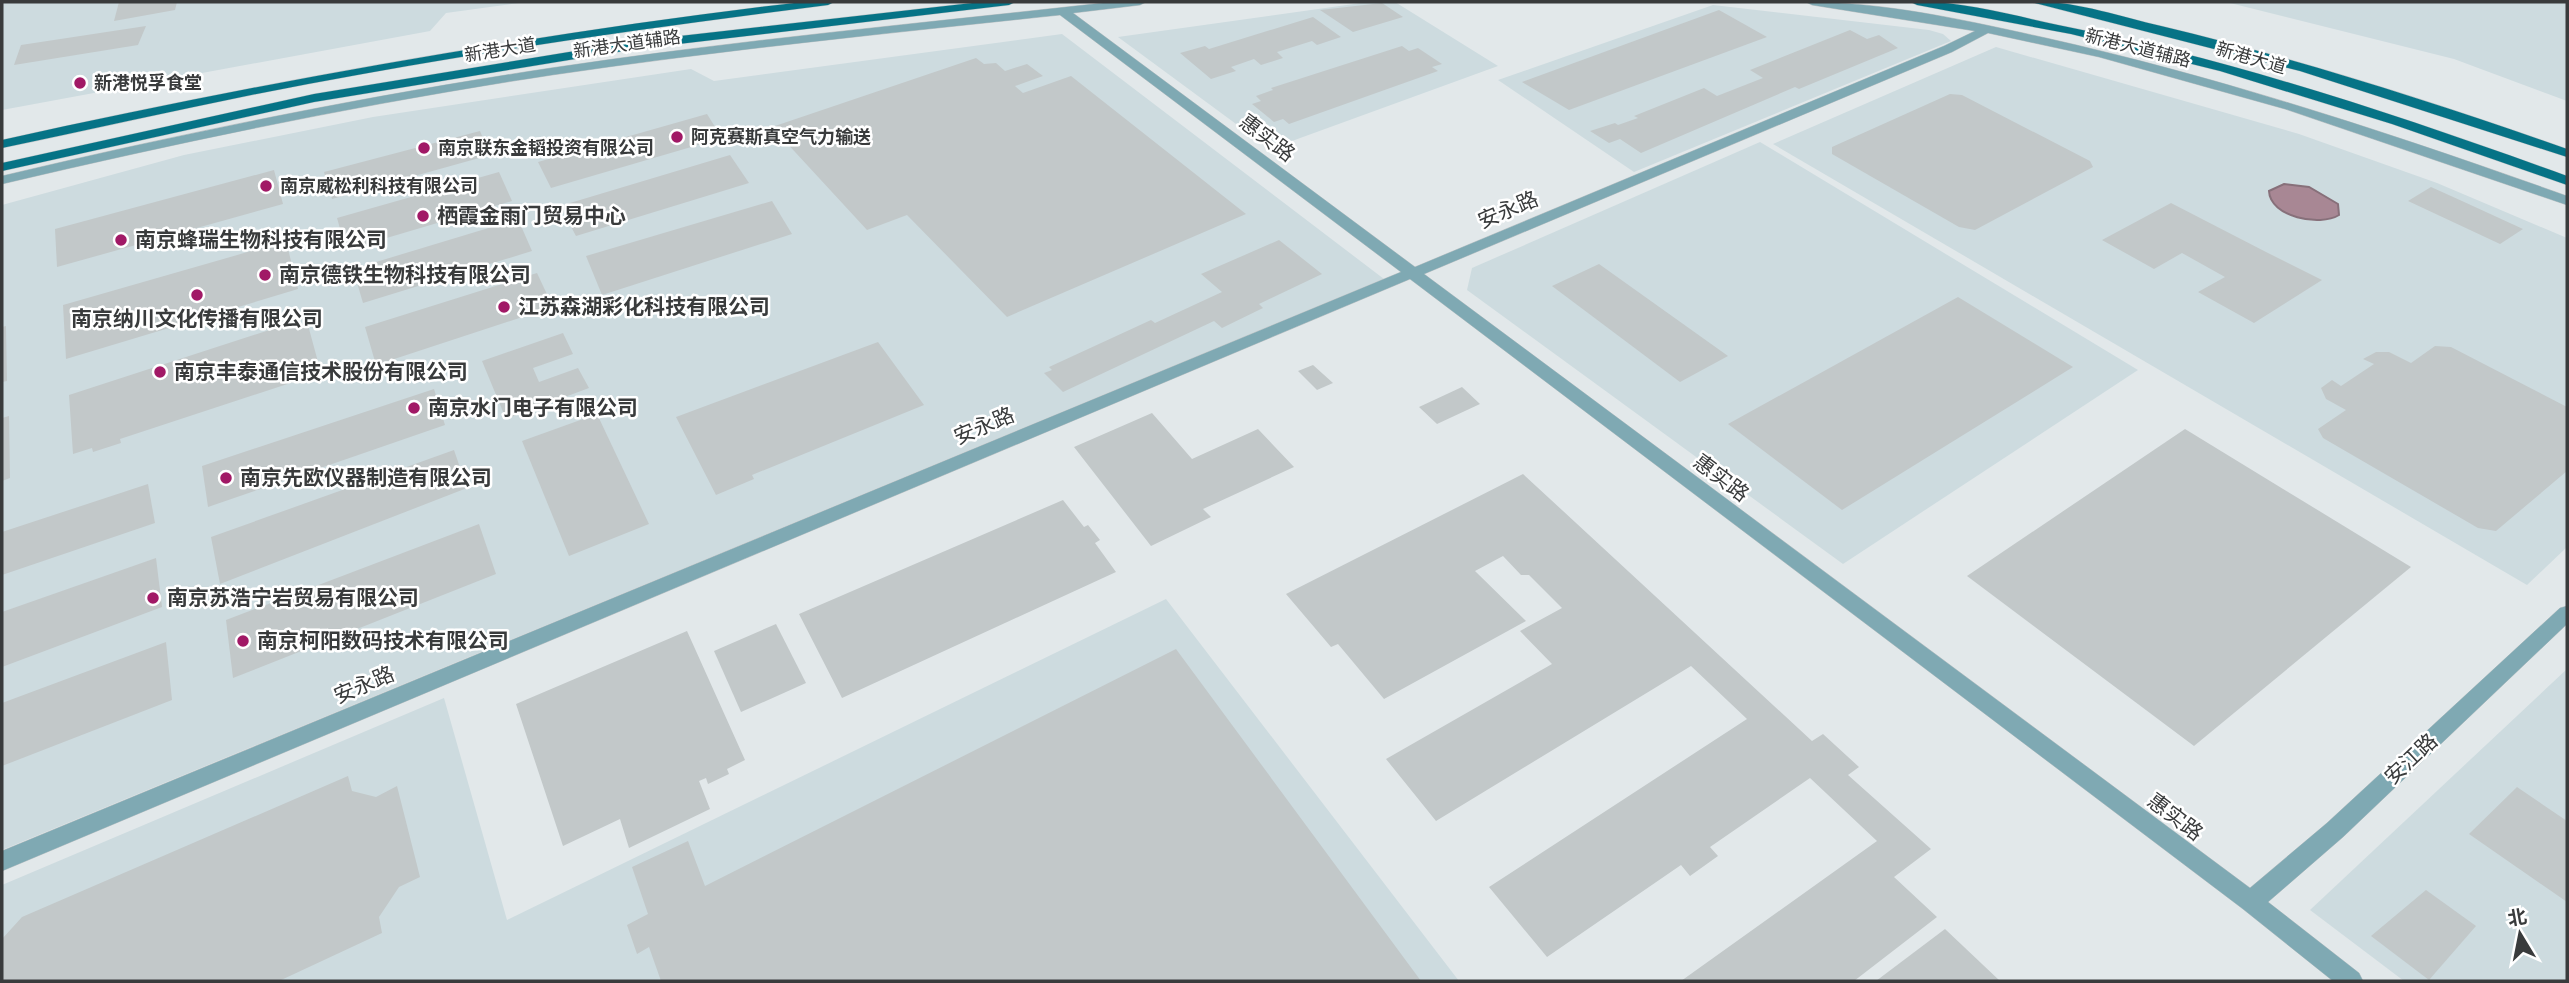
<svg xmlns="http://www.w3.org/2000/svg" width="2569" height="983" font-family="'PT Sans Narrow','Noto Sans SC',sans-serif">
<rect width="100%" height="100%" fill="#e2e8ea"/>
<!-- built -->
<g fill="#cddbdf">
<polygon points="2,2 526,2 446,13 430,31 2,110"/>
<polygon points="1368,2 1395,2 1498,66 1270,149 1118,37"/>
<polygon points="2226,2 2567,2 2567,101 2454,59"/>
<polygon points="1713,5 1929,30 1943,34 1951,41 1634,172 1498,80"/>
<polygon points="1062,34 1384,279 2,850 2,205 184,155 373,117 691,69 714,81"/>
<polygon points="1996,47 2299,134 2437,183 2567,238 2567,547 2527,585 1773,144"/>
<polygon points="1760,142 2138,370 1843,564 1467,290 1472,268"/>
<polygon points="1166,599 1459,981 2,981 2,885 444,698 507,920"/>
<polygon points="2567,669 2567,981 2404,981 2310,910"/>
</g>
<!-- water -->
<path fill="#a88794" stroke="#87707a" stroke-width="2" d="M2284,184L2309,187L2338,204L2339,215C2320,227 2270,217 2269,191Z"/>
<!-- building -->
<g fill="#c2c8c9">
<polygon points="119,2 177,2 175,10 114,21"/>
<polygon points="1382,3 1403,17 1353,32 1320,10"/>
<polygon points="1719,10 1767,37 1569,110 1522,82"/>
<polygon points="1313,17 1341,37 1317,45 1312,41 1277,52 1283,58 1261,65 1254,59 1231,67 1236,71 1211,79 1180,53 1205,46 1209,49"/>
<polygon points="146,26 138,45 14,65 21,45"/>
<polygon points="1850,30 1867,39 1879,35 1898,48 1799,89 1795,87 1641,153 1620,139 1609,143 1590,131 1615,123 1618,125 1638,118 1634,116 1704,88 1717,96 1763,78 1750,70"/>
<polygon points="1402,46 1409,51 1418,48 1442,64 1432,67 1438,71 1289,124 1283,119 1274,122 1252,104 1261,101 1256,96 1273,90 1271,88"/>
<polygon points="976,58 984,64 996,63 1005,71 1027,64 1043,76 1015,86 1023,93 1071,76 1246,214 1007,317 907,215 867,230 772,127"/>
<polygon points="1950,94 1962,95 2090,161 2093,167 1975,230 1959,227 1832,154 1832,147"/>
<polygon points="707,114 722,138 551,188 538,162"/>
<polygon points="480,131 490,155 332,199 324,172"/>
<polygon points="730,155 749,183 576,236 560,206"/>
<polygon points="274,170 283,204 57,267 55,229"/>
<polygon points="499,172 512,201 346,250 337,218"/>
<polygon points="2431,187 2462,201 2523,229 2500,244 2408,201"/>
<polygon points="772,201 792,234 602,295 586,256"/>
<polygon points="2171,203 2266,252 2322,280 2254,323 2198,292 2225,277 2182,253 2154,269 2102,240"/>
<polygon points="518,219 532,251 363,303 353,269"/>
<polygon points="1279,240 1322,274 1259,304 1263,308 1222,328 1214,321 1063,392 1044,373 1052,370 1049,367 1151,320 1155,323 1222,292 1201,274"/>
<polygon points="286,241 298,289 66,359 63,305"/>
<polygon points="1599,264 1728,356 1680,382 1552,286"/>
<polygon points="537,273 553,307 376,365 365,327"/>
<polygon points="1958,297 2073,367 1842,510 1728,424"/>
<polygon points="288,324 308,325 321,373 120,439 121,443 93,452 92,448 73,454 69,395"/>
<polygon points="6,326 7,381 2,382 2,327"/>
<polygon points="563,333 573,354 533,368 539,382 578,368 589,388 506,419 482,361"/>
<polygon points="878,342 924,405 752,475 754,479 716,495 676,417"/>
<polygon points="2435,346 2451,347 2567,407 2567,471 2496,531 2478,528 2323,438 2318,429 2346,410 2326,399 2321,388 2332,380 2341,386 2374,364 2363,359 2376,352 2389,352 2411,363"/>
<polygon points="1313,365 1333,383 1317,390 1298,371"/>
<polygon points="1462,387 1480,404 1437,424 1419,407"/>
<polygon points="434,389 445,425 208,507 202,466"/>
<polygon points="1152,413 1192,459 1258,429 1294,467 1203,509 1211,517 1151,546 1074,447"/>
<polygon points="597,414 649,524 569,556 522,441"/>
<polygon points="9,416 10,478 2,481 2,418"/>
<polygon points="2185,429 2411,567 2194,746 1967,576"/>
<polygon points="454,450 467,488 220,584 211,537"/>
<polygon points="1523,474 1812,741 1823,734 1859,767 1848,775 1931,849 1894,877 1937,917 1854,981 1681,981 1877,841 1810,778 1710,847 1718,856 1690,876 1681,865 1547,957 1489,887 1747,719 1691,666 1436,821 1386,759 1552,664 1520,631 1562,608 1529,575 1521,575 1503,556 1475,571 1526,621 1384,699 1338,644 1331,647 1286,594"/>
<polygon points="148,484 155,523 2,575 2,532"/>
<polygon points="1063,500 1084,527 1088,525 1100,540 1095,543 1116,572 842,698 799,614"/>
<polygon points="479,524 496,574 233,678 226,620"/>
<polygon points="156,558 162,607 2,667 2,612"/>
<polygon points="776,624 806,683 741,712 714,651"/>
<polygon points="687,631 745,760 727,769 729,774 708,784 706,778 699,781 710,809 629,848 620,819 563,846 516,704"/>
<polygon points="166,642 172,700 2,766 2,703"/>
<polygon points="1176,649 1421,981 661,981 649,947 637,954 627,925 648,914 632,867 688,841 705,886"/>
<polygon points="348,776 352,791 376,797 397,786 420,877 399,887 379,917 382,933 279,981 2,981 2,939 22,917"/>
<polygon points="2517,787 2567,821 2567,902 2469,834"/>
<polygon points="2426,890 2476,926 2429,980 2371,936"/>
<polygon points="1945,929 2000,981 1876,981"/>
</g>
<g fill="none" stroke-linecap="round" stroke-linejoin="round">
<!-- street casing -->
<g stroke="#c0c5c7" stroke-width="1">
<path id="street" d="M1112,2H1146L1140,5L1073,13L1415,267L1944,46L1975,31L1812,5L1806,2C1887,2 1968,21 2046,38C2224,78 2396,135 2567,196V205L2285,109L2099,57L1988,33L1952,52L1424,274L2250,888L2327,823L2560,608L2567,606V624L2343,837L2268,902L2359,973L2363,981H2333L2243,909L1410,279L2,871V851L1401,272L1060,15C891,33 721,50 552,75C367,103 184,141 2,184V176C183,133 366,96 551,68C737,40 925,23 1112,2Z"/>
</g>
<!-- primary casing -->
<g stroke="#c0c5c7" stroke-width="1">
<g id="primary">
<path d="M802,2H834L828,5C654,27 481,51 308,84C206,103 104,127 2,148V140C267,81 533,34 802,2Z"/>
<polygon points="981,2 1015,2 1009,5 636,49 314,102 2,171 2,163 314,94 636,41"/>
<path d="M1911,2C1959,0 2011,15 2058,25C2232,59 2401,116 2567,176V185L2392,124L2220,71L2071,34L1917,5Z"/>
<path d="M2031,2C2074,0 2120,17 2161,26C2299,59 2434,102 2567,149V157L2300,71Z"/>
</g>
</g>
<!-- street -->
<use href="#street" fill="#7fa9b3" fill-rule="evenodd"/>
<!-- primary -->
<use href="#primary" fill="#067386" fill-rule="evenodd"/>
</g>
<!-- markers -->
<g fill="#a11966" stroke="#fff" stroke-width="2.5">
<circle cx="80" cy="83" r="7"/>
<circle cx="677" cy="137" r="7"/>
<circle cx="424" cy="148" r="7"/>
<circle cx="266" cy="186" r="7"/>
<circle cx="423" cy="216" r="7"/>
<circle cx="121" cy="240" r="7"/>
<circle cx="265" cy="275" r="7"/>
<circle cx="197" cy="295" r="7"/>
<circle cx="504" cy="307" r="7"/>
<circle cx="160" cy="372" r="7"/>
<circle cx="414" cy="408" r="7"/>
<circle cx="226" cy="478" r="7"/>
<circle cx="153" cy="598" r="7"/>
<circle cx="243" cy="641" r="7"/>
</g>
<g text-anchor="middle" stroke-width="5" stroke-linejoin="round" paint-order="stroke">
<!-- far-street labels -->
<g font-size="18" fill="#393b3c" stroke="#fff">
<text transform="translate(627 44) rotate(-8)" y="6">新港大道辅路</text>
<text transform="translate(2138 48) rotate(14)" y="6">新港大道辅路</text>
<text transform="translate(500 50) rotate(-9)" y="6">新港大道</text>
<text transform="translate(2251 58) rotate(16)" y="6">新港大道</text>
</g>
<!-- far-poi labels -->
<g font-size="18" font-weight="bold" fill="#393b3c" stroke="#fff" text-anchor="start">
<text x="94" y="89">新港悦孚食堂</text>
<text x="691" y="143">阿克赛斯真空气力输送</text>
<text x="438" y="154">南京联东金韬投资有限公司</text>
<text x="280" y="192">南京威松利科技有限公司</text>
</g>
<!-- street labels -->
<g font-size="21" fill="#393b3c" stroke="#fff">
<text transform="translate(1267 138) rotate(37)" y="7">惠实路</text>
<text transform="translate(1508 210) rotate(-23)" y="7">安永路</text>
<text transform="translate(984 426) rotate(-23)" y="7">安永路</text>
<text transform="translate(1721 478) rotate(37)" y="7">惠实路</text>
<text transform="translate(364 685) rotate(-23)" y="7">安永路</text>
<text transform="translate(2411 759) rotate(-43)" y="7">安江路</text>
<text transform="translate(2175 817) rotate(37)" y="7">惠实路</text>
</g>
<!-- poi labels -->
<g font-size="21" font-weight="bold" fill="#393b3c" stroke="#fff" text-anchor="start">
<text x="437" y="223">栖霞金雨门贸易中心</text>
<text x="135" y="247">南京蜂瑞生物科技有限公司</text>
<text x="279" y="282">南京德铁生物科技有限公司</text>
<text x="518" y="314">江苏森湖彩化科技有限公司</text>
<text x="197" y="326" text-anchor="middle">南京纳川文化传播有限公司</text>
<text x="174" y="379">南京丰泰通信技术股份有限公司</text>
<text x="428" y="415">南京水门电子有限公司</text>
<text x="240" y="485">南京先欧仪器制造有限公司</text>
<text x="167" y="605">南京苏浩宁岩贸易有限公司</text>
<text x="257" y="648">南京柯阳数码技术有限公司</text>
</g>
</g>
<!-- border -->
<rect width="2569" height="983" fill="none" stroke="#393b3c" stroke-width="7"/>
<!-- north arrow -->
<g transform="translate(2520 934) rotate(350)" stroke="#ffffff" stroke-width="5" paint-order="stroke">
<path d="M0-5L12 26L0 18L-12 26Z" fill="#393b3c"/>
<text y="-10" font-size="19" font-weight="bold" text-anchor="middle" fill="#393b3c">北</text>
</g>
</svg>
